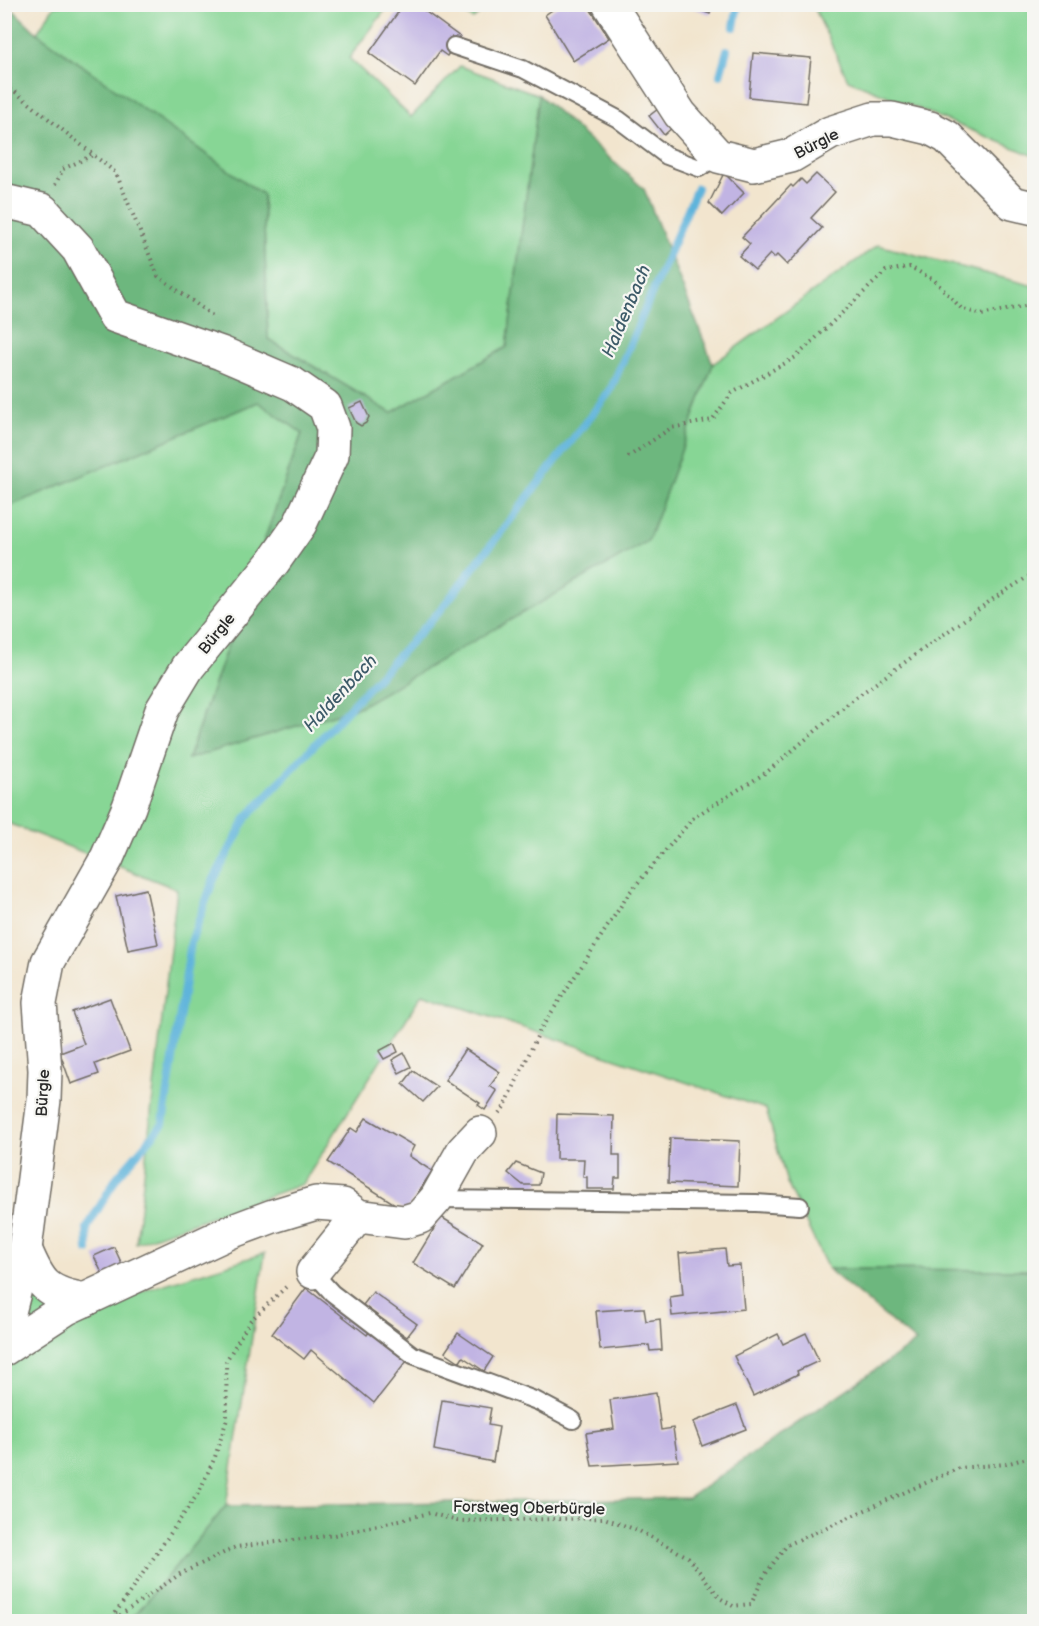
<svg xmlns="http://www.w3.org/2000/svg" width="1039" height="1626" font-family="'Balsamiq Sans',sans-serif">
<rect width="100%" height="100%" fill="#f6f6f2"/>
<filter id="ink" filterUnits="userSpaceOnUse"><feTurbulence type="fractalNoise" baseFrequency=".0167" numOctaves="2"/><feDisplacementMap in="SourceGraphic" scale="12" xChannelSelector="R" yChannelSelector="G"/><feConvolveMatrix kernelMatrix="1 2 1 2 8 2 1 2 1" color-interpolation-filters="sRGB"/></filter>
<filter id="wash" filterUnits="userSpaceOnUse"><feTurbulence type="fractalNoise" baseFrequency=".008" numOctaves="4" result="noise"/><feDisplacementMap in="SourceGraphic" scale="24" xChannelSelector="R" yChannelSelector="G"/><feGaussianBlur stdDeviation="1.35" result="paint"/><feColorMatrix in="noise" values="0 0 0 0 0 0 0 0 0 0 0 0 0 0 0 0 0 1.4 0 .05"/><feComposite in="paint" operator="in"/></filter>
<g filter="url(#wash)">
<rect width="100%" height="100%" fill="#f2e5ce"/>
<!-- green -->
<g fill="#87d695" stroke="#598060" stroke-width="1.5">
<polygon points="55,5 389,5 349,58 411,117 460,66 539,95 507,347 391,413 268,339 263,195 37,33"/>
<polygon points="453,5 491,5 473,19"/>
<polygon points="813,5 1034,5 1034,156 848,80"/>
<polygon points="878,245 1034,286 1034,1270 828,1269 787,1183 766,1109 422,994 303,1184 136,1243 177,889 5,822 4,508 258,402 302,433 188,758 648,541 713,364"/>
<polygon points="4,1220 75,1312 265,1253 226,1506 130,1621 5,1621"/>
</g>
<!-- forest -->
<g fill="#6db77e" stroke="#4c7154" stroke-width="1.5">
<polygon points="5,5 8,5 37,33 263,195 268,339 391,413 507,347 539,95 644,189 713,364 648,541 359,707 188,759 302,433 258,402 5,508"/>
<polygon points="828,1269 1034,1270 1034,1621 130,1621 226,1506 688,1498 916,1342"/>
</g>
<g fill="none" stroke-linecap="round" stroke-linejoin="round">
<!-- stream -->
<g stroke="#5eb4db" stroke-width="8">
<polyline points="734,27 738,4"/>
<polyline points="720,75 727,50"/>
<polyline points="88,1250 87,1228 117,1177 163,1124 191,942 213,881 247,817 439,612 610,391 697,188"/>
</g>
</g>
<g id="blocks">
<!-- building -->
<g fill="#c1b4e3">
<polygon points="404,4 411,8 415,4 460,37 447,56 440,51 415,86 369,53"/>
<polygon points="561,4 587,4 609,38 573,61 545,15"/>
<polygon points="683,4 713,4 710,14"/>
<polygon points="753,53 811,58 806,103 749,97"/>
<polygon points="658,109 673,127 664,135 649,116"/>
<polygon points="724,173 744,193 722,216 709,203"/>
<polygon points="816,174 835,192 811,218 822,228 787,265 777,255 774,258 770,254 755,270 739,256 750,244 742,237 791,185 793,187 801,179 806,184"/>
<polygon points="362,402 369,417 366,423 361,426 356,423 349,408"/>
<polygon points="146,889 158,944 128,950 116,896"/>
<polygon points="110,998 130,1051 95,1064 99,1074 71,1084 60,1053 84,1044 72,1012"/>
<polygon points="394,1043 398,1052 384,1059 379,1051"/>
<polygon points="465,1049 500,1072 490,1086 497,1091 485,1110 478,1105 480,1103 445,1080"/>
<polygon points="404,1053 411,1067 399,1073 392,1060"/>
<polygon points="413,1071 437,1087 423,1102 403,1084"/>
<polygon points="557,1114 614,1116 613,1155 620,1155 620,1178 615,1178 614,1189 587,1189 587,1177 583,1177 584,1159 556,1159"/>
<polygon points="366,1118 414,1146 409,1156 432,1171 406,1211 328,1162 351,1128 357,1132"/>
<polygon points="670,1138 740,1141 738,1186 668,1183"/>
<polygon points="516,1163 541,1173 539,1185 523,1185 508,1173"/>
<polygon points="441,1217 483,1243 455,1289 413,1263"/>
<polygon points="114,1247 126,1273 106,1282 94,1256"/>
<polygon points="725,1249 727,1266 740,1265 744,1309 672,1316 670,1297 683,1295 679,1253"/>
<polygon points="306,1288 367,1335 369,1332 407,1361 374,1403 311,1350 304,1359 272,1334"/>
<polygon points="373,1292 417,1324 407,1337 363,1305"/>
<polygon points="641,1308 644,1308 646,1321 660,1319 662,1350 650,1351 649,1345 600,1350 596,1311"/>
<polygon points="458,1333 493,1357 484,1371 463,1357 460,1362 445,1352"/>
<polygon points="806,1333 819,1361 797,1371 798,1374 753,1396 734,1356 778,1334 783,1344"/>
<polygon points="656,1393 661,1430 673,1428 678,1461 592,1466 586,1433 614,1429 610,1400"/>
<polygon points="442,1400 491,1408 488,1425 499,1427 493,1462 434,1450"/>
<polygon points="737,1405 746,1429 702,1446 693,1422"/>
</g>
</g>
</g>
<g filter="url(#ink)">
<use href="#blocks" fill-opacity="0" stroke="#716c64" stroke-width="1.5"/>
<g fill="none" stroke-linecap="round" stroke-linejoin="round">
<!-- lane casing -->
<g stroke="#716c64" stroke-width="20">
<g id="lane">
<polyline points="454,46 523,69 618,119 667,156 699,168 718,156"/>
<polyline points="436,1199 756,1203 800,1206"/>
<polyline points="313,1272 332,1293 413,1355 537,1401 573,1420"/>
</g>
</g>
<!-- street casing -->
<g stroke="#716c64" stroke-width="36">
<g id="street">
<polyline points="609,4 680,114 718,156 754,165 791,156 830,133 873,119 892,119 930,128 947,137 1012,203 1034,208"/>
<polyline points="4,201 42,210 78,249 115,316 221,353 293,384 325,406 333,428 332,455 300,524 274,561 188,667 162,710 129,807 107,858 48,962 40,1003 45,1070 44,1100 25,1249 4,1332"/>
<path d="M25,1249C40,1285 46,1293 85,1300"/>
<polyline points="313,1272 358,1216"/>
<polyline points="4,1349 67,1308 230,1232 273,1216 316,1203 343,1205 358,1216 404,1222 420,1217 436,1199 463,1151 480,1133"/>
</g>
</g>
<!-- path -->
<g stroke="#716c64" stroke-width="4" stroke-dasharray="1.5 4.5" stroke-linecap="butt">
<polyline points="4,88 14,91 116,173 158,276 214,317"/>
<polyline points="55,185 63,169 93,155"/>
<polyline points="628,457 671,428 712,420 732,393 796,357 886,271 910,267 934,280 961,308 981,315 1034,304"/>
<polyline points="499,1113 505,1106 540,1030 630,892 694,817 767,772 851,701 993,599 1034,573"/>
<polyline points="112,1618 199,1492 215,1457 227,1419 226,1361 250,1321 288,1285"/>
<polyline points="110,1622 180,1574 236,1547 334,1535 430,1513 457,1521 604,1518 637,1530 688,1557 720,1598 733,1606 751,1604 764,1576 787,1545 959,1468 1006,1464 1034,1456"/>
</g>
<!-- lane -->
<use href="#lane" stroke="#fff" stroke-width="16"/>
<!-- street -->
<use href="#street" stroke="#fff" stroke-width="33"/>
</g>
</g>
<g text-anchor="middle" stroke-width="4.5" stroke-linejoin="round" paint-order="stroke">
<!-- street labels -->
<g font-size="16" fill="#2b2b2b" stroke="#f6f6f2">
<text transform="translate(816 143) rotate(-27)" y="6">Bürgle</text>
<text transform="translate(216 633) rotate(-51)" y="6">Bürgle</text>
<text transform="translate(42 1093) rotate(-87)" y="6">Bürgle</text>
<text transform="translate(529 1507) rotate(1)" y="6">Forstweg Oberbürgle</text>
</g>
<!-- water labels -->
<g font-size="18" font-style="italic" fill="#3d5b69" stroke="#f6f6f2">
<text transform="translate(626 311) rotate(-67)" y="6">Haldenbach</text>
<text transform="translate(340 693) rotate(-47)" y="6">Haldenbach</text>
</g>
</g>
<!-- margin -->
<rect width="1039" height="1626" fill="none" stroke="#f6f6f2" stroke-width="24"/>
</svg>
